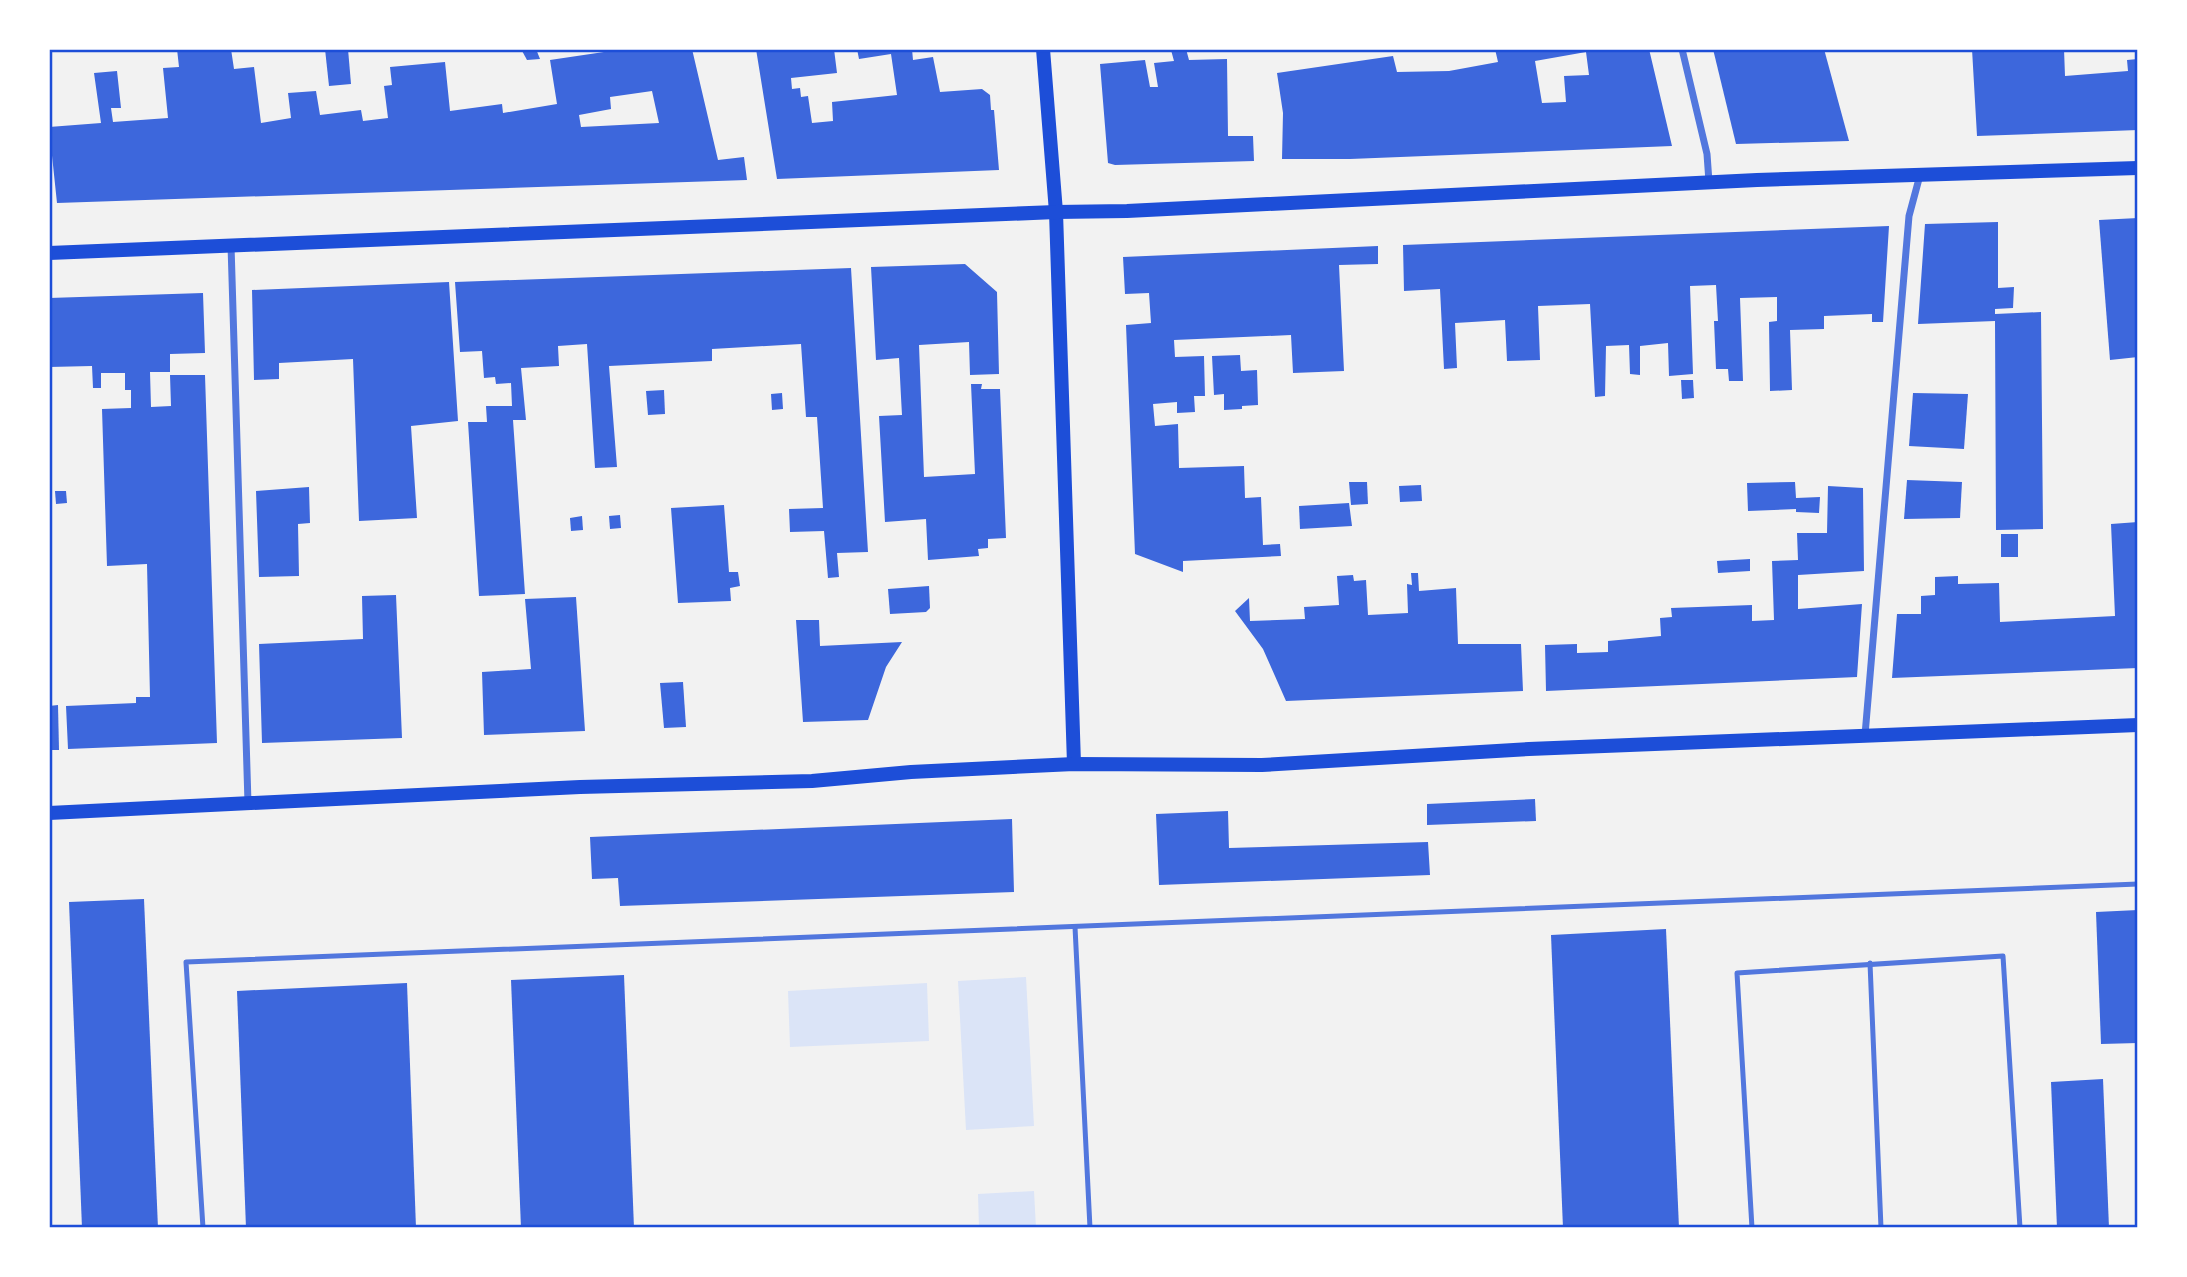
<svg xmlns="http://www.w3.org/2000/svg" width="2187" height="1277" font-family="'Archivo Narrow',sans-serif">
<rect width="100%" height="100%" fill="#f2f2f2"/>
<!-- green -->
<g fill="#dbe4f7">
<polygon points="1026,977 1034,1126 966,1130 958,981"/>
<polygon points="927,983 929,1041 790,1047 788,991"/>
<polygon points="1034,1191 1036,1228 979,1228 978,1194"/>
</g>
<!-- building -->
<g fill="#3d67dc" fill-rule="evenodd">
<path d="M177,49H231L234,69L254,67L261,123L291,118L288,93L316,91L320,115L361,110L363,121L388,118L384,86L392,85L390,67L445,62L450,111L502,104L503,113L557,104L550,60L624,49H692L718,160L744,157L747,180L57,203L49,127L101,123L94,73L117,71L121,108H111L113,122L168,118L163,68L179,67ZM652,91L659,123L581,127L579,115L611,109L610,97Z"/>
<polygon points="325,49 348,49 351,84 329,86"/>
<polygon points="521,49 536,49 540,59 527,60"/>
<polygon points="756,49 834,49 837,73 791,78 792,89 800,88 801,97 808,96 812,123 833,121 832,102 897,95 891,54 859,59 857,49 912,49 913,60 933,57 940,92 982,89 990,95 991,110 994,110 999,170 777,179"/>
<polygon points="1186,49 1189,60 1227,59 1228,136 1253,136 1254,161 1115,165 1108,163 1100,64 1145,60 1150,87 1158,87 1154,63 1174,61 1171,50"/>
<path d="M1495,49H1649L1672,146L1350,159H1282L1283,113L1277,73L1393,56L1397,72L1449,71L1498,62ZM1586,52L1589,75L1564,76L1566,102L1542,103L1535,61Z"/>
<polygon points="1713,49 1824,49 1849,141 1736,144"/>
<polygon points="1972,49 2064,49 2065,76 2128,71 2127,60 2138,59 2138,130 1977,136"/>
<polygon points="2138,218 2138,357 2110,360 2099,220"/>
<polygon points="1998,222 1998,288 2014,287 2013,308 1995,309 1995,314 2041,312 2043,529 1996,530 1995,321 1918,324 1925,224"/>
<polygon points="1889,226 1883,322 1872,322 1872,314 1824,316 1824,329 1790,330 1792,390 1770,391 1769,322 1777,321 1777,297 1740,298 1743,381 1729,381 1728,369 1716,369 1714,321 1718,321 1716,285 1690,286 1693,374 1669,376 1668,343 1640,346 1640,375 1630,374 1629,345 1606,346 1605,396 1595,397 1590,304 1538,306 1540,360 1507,361 1505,320 1455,323 1457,368 1444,369 1440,289 1404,291 1403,245"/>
<polygon points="1378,246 1378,264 1339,265 1344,371 1293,373 1291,335 1174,340 1175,357 1204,356 1205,396 1194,396 1195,412 1177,413 1177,402 1153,404 1155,426 1178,424 1179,468 1244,466 1245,498 1261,497 1263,545 1280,544 1281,556 1183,561 1183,572 1135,554 1126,325 1151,323 1149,293 1125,294 1123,257"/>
<polygon points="965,264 997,292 999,374 970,375 969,342 919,345 924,477 975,474 971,384 982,384 981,389 1000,389 1006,538 988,539 988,548 978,549 979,556 928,560 926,519 885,522 879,416 902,415 901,397 899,358 876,360 871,267"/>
<polygon points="851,268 868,552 837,553 839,577 828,578 824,531 790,532 789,509 823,508 817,417 806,417 801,344 712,349 712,361 609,366 617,467 595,468 587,344 558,346 559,366 521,368 526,420 513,420 525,594 479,596 468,422 487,422 486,406 512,406 511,383 496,384 495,377 484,378 482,351 460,352 455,282"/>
<polygon points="449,282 458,421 411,426 417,518 359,521 353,359 279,363 279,379 254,380 252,290"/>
<polygon points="203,293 205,353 170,354 170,372 150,372 151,407 171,406 170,375 205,375 217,743 68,749 66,706 136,703 136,697 150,697 147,564 107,566 102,409 131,408 131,390 125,390 125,373 101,373 101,388 93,388 92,366 49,367 49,298"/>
<polygon points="1240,355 1241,371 1257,370 1258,405 1242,406 1242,409 1224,410 1224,394 1214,395 1212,356"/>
<polygon points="1681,380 1693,380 1694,398 1682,399"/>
<polygon points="664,390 665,414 648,415 646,391"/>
<polygon points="782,393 783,409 772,410 771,394"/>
<polygon points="1913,393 1968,394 1964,449 1909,446"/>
<polygon points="1907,480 1962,482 1960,518 1904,519"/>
<polygon points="1349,482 1367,482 1368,504 1351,505"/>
<polygon points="1795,482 1796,498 1820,497 1819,513 1796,512 1796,509 1748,511 1747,483"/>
<polygon points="1421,485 1422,501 1400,502 1399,486"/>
<polygon points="1828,486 1863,488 1864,571 1798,575 1798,609 1862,604 1857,677 1546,691 1545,645 1577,644 1577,653 1608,652 1608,641 1661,636 1660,618 1672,617 1671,608 1752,605 1752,621 1774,620 1772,561 1798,560 1797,533 1827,533"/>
<polygon points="309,487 310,523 298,524 299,576 259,577 256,491"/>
<polygon points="55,491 66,491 67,503 56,504"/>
<polygon points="1349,503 1352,526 1300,529 1299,506"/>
<polygon points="724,505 729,572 738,572 740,586 730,588 731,601 678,603 671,508"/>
<polygon points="620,515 621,528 610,529 609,516"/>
<polygon points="582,516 583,530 571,531 570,518"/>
<polygon points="2138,522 2138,668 1892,678 1897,614 1921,614 1921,596 1935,595 1935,577 1958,576 1958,584 1999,583 2000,622 2115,616 2111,524"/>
<rect x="2001" y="534" width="17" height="23"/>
<polygon points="1750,559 1750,571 1718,573 1717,561"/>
<polygon points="1411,573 1418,573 1419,591 1456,588 1458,644 1521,644 1523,691 1286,701 1263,649 1235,611 1249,598 1250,621 1305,619 1304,607 1339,605 1337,576 1353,575 1354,581 1366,580 1368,615 1408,613 1407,584 1412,585"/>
<polygon points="929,586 930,608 926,612 890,614 888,589"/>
<polygon points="396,595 402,738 262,743 259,644 363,639 362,596"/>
<polygon points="576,597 585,731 484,735 482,672 531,669 525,599"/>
<polygon points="796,620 819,620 820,646 902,642 886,667 868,720 803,722"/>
<polygon points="683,682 686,727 664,728 660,683"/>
<polygon points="58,705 59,750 49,750 49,706"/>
<polygon points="1535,799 1536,821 1427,825 1427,804"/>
<polygon points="1228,811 1229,848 1428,842 1430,875 1159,885 1156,814"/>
<polygon points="1012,819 1014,892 620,906 618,878 592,879 590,837"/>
<polygon points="144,899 158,1228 82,1228 69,902"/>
<polygon points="2138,910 2138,1043 2101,1044 2096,912"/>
<polygon points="1666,929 1679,1228 1563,1228 1551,935"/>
<polygon points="624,975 634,1228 521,1228 511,980"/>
<polygon points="407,983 416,1228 246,1228 237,991"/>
<polygon points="2103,1079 2109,1228 2057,1228 2051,1082"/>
</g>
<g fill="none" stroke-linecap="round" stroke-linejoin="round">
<!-- service -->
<g stroke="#5277de" stroke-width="5">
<polyline points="1075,927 1090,1228"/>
<polyline points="1870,963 1881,1228"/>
<polyline points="203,1228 186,962 2138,884"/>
<polyline points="1752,1228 1737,973 2003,956 2020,1228"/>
</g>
<!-- minor -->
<g stroke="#5277de" stroke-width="7">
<polyline points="1682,49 1707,154 1709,182"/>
<polyline points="231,245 248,803"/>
<polyline points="1865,735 1909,216 1920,175"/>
</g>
<!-- secondary -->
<g stroke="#1d4ed8" stroke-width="14">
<polyline points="1043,49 1056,212 1074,764"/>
<polyline points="49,253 1056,212 1127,211 1757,180 2138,168"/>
<polyline points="49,813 580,787 812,781 911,772 1074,764 1262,765 1529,749 2138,725"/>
</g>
</g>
<!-- border -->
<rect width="2187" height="1277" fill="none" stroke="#ffffff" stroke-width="102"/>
<rect x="51" y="51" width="2085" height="1175" fill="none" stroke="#1d4ed8" stroke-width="2.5"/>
</svg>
